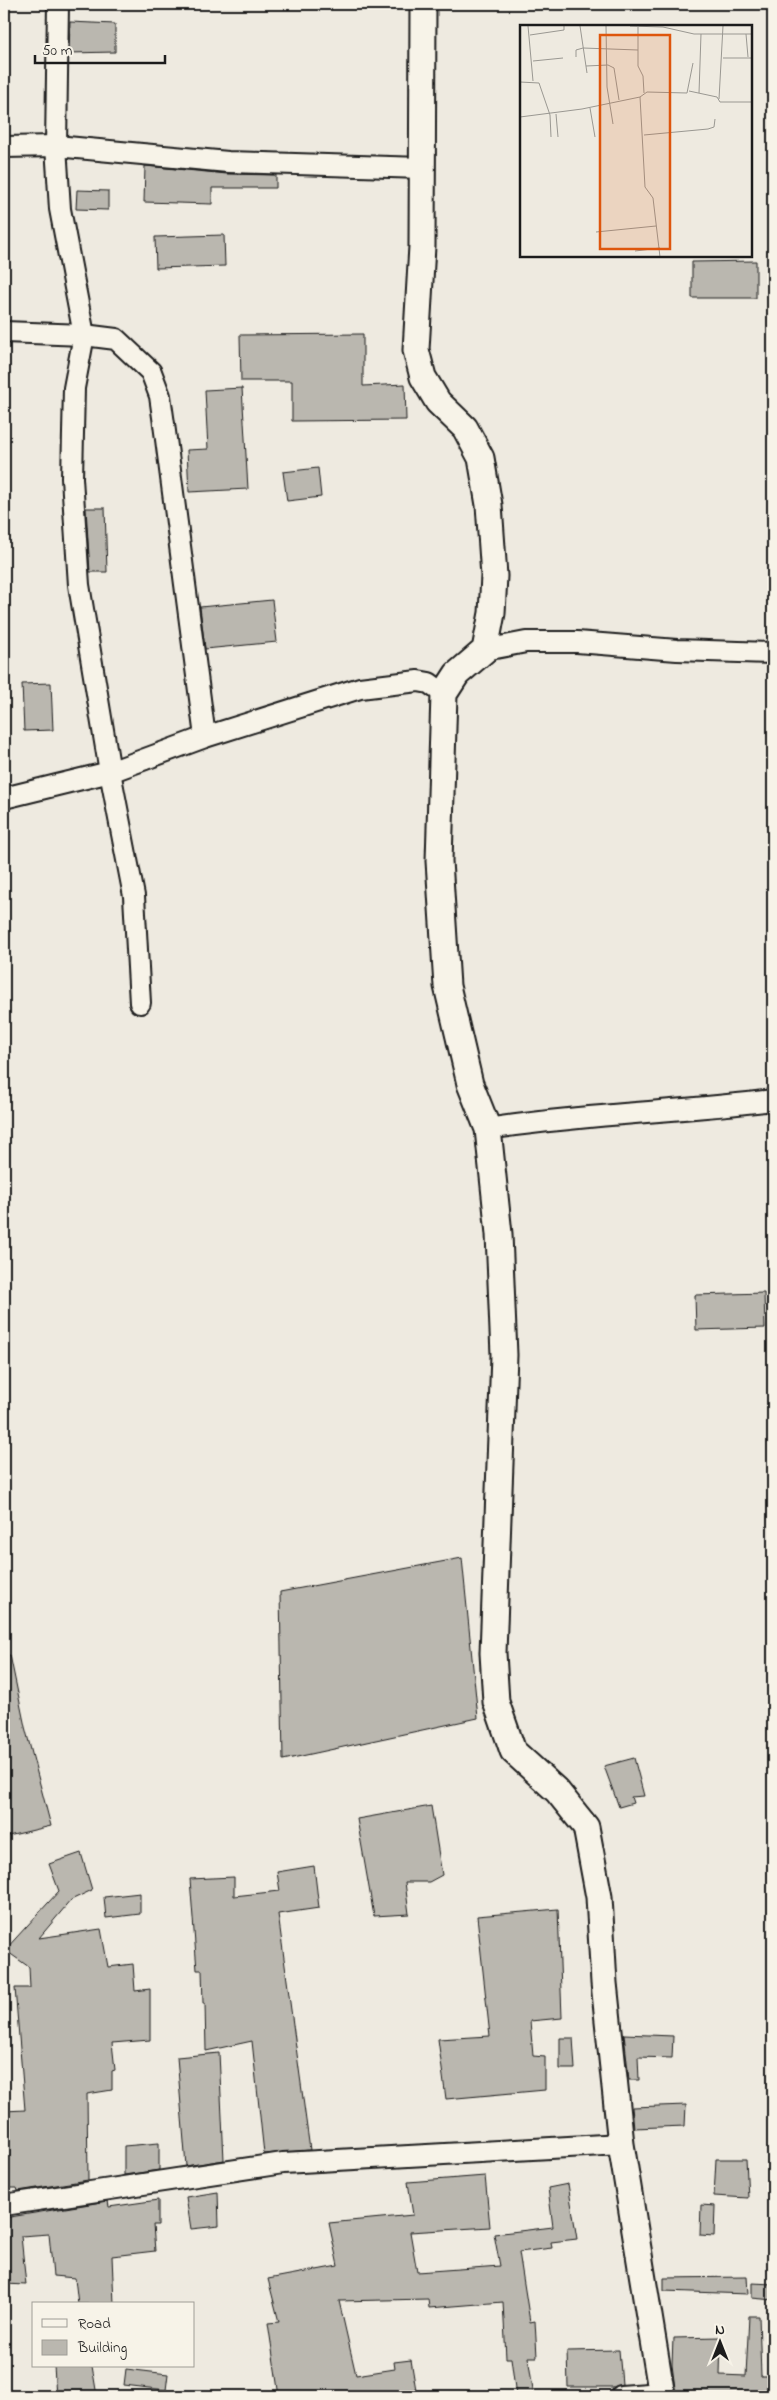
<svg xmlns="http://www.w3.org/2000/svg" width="777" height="2400" font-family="'Indie Flower',sans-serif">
<rect width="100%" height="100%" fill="#eeeae0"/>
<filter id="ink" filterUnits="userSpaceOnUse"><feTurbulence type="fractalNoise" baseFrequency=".02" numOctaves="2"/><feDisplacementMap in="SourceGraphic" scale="10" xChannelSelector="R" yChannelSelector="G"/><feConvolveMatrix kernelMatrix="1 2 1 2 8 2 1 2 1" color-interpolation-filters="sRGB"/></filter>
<g filter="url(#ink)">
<!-- building -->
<g fill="#bab7af" stroke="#1c1c1c">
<polygon points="70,22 115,24 115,52 69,53"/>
<polygon points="145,166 227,174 276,175 276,188 212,188 212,204 144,202"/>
<polygon points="77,190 108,191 108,210 76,209"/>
<polygon points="224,235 225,266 156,268 155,237"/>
<polygon points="756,261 756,298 692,298 692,262"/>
<polygon points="363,334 363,386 405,384 406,420 292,421 292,381 241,381 240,335"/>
<polygon points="242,388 248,489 189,492 187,450 208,449 205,390"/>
<polygon points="318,468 321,497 287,501 283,472"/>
<polygon points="86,508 105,508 107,572 90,572"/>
<polygon points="272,600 277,642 205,649 200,607"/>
<polygon points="51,683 53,730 24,731 22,684"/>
<polygon points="764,1293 765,1328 696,1330 695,1295"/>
<polygon points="462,1558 478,1718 283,1760 280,1592"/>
<polygon points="10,1655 25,1727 51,1826 4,1837 4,1656"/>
<polygon points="634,1758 644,1796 631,1797 633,1803 619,1807 604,1766"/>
<polygon points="431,1806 442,1875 429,1882 405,1882 409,1914 374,1916 357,1819"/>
<polygon points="81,1853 92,1890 71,1900 39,1938 101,1929 108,1967 133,1964 135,1991 150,1989 150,2040 112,2043 115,2070 112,2071 112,2090 87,2094 88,2180 18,2191 17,2188 4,2188 4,2111 25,2110 15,1988 30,1988 29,1967 5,1950 59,1891 49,1864"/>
<polygon points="314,1866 319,1908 278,1914 310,2150 264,2154 252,2041 206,2051 205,2003 203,2003 202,1970 197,1970 190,1879 234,1877 234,1896 280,1891 277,1872"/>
<polygon points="140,1893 140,1914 106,1918 104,1897"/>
<polygon points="558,1909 562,2018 530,2021 533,2056 545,2057 545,2090 446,2099 438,2039 490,2036 477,1916"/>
<polygon points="624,2034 673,2036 672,2058 638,2057 639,2080 629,2080"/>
<polygon points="560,2038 573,2038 575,2069 560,2069"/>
<polygon points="219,2053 224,2160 186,2166 177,2057"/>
<polygon points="686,2105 685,2126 634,2128 632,2107"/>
<polygon points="159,2143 159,2170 124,2175 124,2146"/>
<polygon points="716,2159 746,2159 748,2198 714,2196"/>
<polygon points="485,2176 490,2227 410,2232 417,2272 500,2266 494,2234 553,2227 548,2188 568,2184 577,2239 551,2242 552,2248 519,2252 530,2322 535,2321 537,2357 528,2357 534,2396 516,2396 511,2358 506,2358 503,2302 429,2308 428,2299 339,2301 356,2375 395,2369 394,2362 411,2360 417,2396 279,2396 268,2323 279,2322 268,2279 338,2266 329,2223 413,2215 408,2182"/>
<polygon points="218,2192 219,2226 191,2229 186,2197"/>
<polygon points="158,2200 158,2225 153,2225 155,2251 112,2256 114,2304 78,2304 75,2278 53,2276 49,2234 21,2236 26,2285 4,2284 4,2218 108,2201 109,2207"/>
<polygon points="701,2205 715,2206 714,2236 700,2235"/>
<polygon points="747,2277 748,2294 664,2291 664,2278"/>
<polygon points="752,2283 773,2284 773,2300 752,2298"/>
<polygon points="749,2316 759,2316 761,2376 773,2376 773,2396 676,2396 672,2365 673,2338 721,2337 720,2375 746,2376"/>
<polygon points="619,2350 622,2384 614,2387 568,2387 567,2351"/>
<polygon points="54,2366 92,2366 97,2396 56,2396"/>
<polygon points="126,2369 168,2374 166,2390 124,2385"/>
</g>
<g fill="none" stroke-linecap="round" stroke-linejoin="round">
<!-- minor casing -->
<g stroke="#1c1c1c" stroke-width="24">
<g id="minor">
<polyline points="58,4 56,146 60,209 84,335 74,388 72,478 79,585 110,772 134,896 140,1003"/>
<polyline points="4,147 56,146 228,162 422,168"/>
<polyline points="4,332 84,335 116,339 151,372 160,396 164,424 205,737"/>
<polyline points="485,650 526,642 577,642 677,650 773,653"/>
<polyline points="4,798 110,772 205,737 360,688 418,681 429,683 444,694"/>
<path d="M488,1129C583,1114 678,1112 773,1100"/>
<polyline points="4,2205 283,2163 621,2144"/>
<polyline points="621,2396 662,2393"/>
</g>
</g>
<!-- tertiary casing -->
<g stroke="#1c1c1c" stroke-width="29">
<polyline id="tertiary" points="423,4 422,246 416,350 423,377 438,402 465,428 481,458 489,505 494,576 492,613 485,650 457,674 444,694 439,861 447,986 470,1084 488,1129 499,1234 504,1355 493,1653 496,1702 513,1751 557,1791 586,1827 599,1897 604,1983 621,2144 662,2396"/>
</g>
<!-- minor -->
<use href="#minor" stroke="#f7f3e8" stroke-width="20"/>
<!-- tertiary -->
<use href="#tertiary" stroke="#f7f3e8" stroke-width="25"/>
</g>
</g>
<!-- overview -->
<g transform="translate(520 25)">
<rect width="232" height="232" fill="#eeeae0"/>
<path fill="none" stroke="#9a9892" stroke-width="1" d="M8,1L13,56M60,1L67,48M86,1L87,62L93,99M110,1L143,2L174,9H233M118,2V41L123,51L124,68M226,9L228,32M10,10L44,5V1M56,32V25L63,23L118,25M203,33H233M13,36L43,33M66,41L88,40L94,43L99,75M0,57L19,58L30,90L31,112M169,66L197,72L200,77H233M179,68L181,9M199,74L203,1M70,83L75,112M36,89L38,112M0,92L62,84L120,72M124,110L188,104L194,102L195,94M0,136V168M76,207L136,201M115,226L140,223M140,232L133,173L125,162L120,72L127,67L167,68L173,38"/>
<path fill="#de560d" fill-opacity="0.15" stroke="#de560d" stroke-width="2.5" d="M80,10H150V224H80Z"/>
<rect width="232" height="232" fill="none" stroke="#1c1c1c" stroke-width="2.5"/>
</g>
<!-- margin -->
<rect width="777" height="2400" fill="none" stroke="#f7f3e8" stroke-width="20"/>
<rect x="10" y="10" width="757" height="2380" fill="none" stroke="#1c1c1c" stroke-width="2" filter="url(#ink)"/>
<!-- legend -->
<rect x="32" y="2302" width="162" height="65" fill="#f7f3e8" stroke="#9f9d96"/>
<rect x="42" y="2319" width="25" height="8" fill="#f7f3e8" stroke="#9f9d96"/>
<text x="78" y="2328" font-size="15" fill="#1c1c1c">Road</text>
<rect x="42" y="2340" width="25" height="15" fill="#bab7af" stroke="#9f9d96"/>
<text x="78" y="2352" font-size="15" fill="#1c1c1c">Building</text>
<!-- north arrow -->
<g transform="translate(720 2342)" stroke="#f7f3e8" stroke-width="4" paint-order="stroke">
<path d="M0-4L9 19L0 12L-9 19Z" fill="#1c1c1c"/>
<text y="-8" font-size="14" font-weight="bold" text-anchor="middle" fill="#1c1c1c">N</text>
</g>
<!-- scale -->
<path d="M35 55v8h130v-8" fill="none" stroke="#1c1c1c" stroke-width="2.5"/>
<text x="42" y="55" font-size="15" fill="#1c1c1c" stroke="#f7f3e8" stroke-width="4" paint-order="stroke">50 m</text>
</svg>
